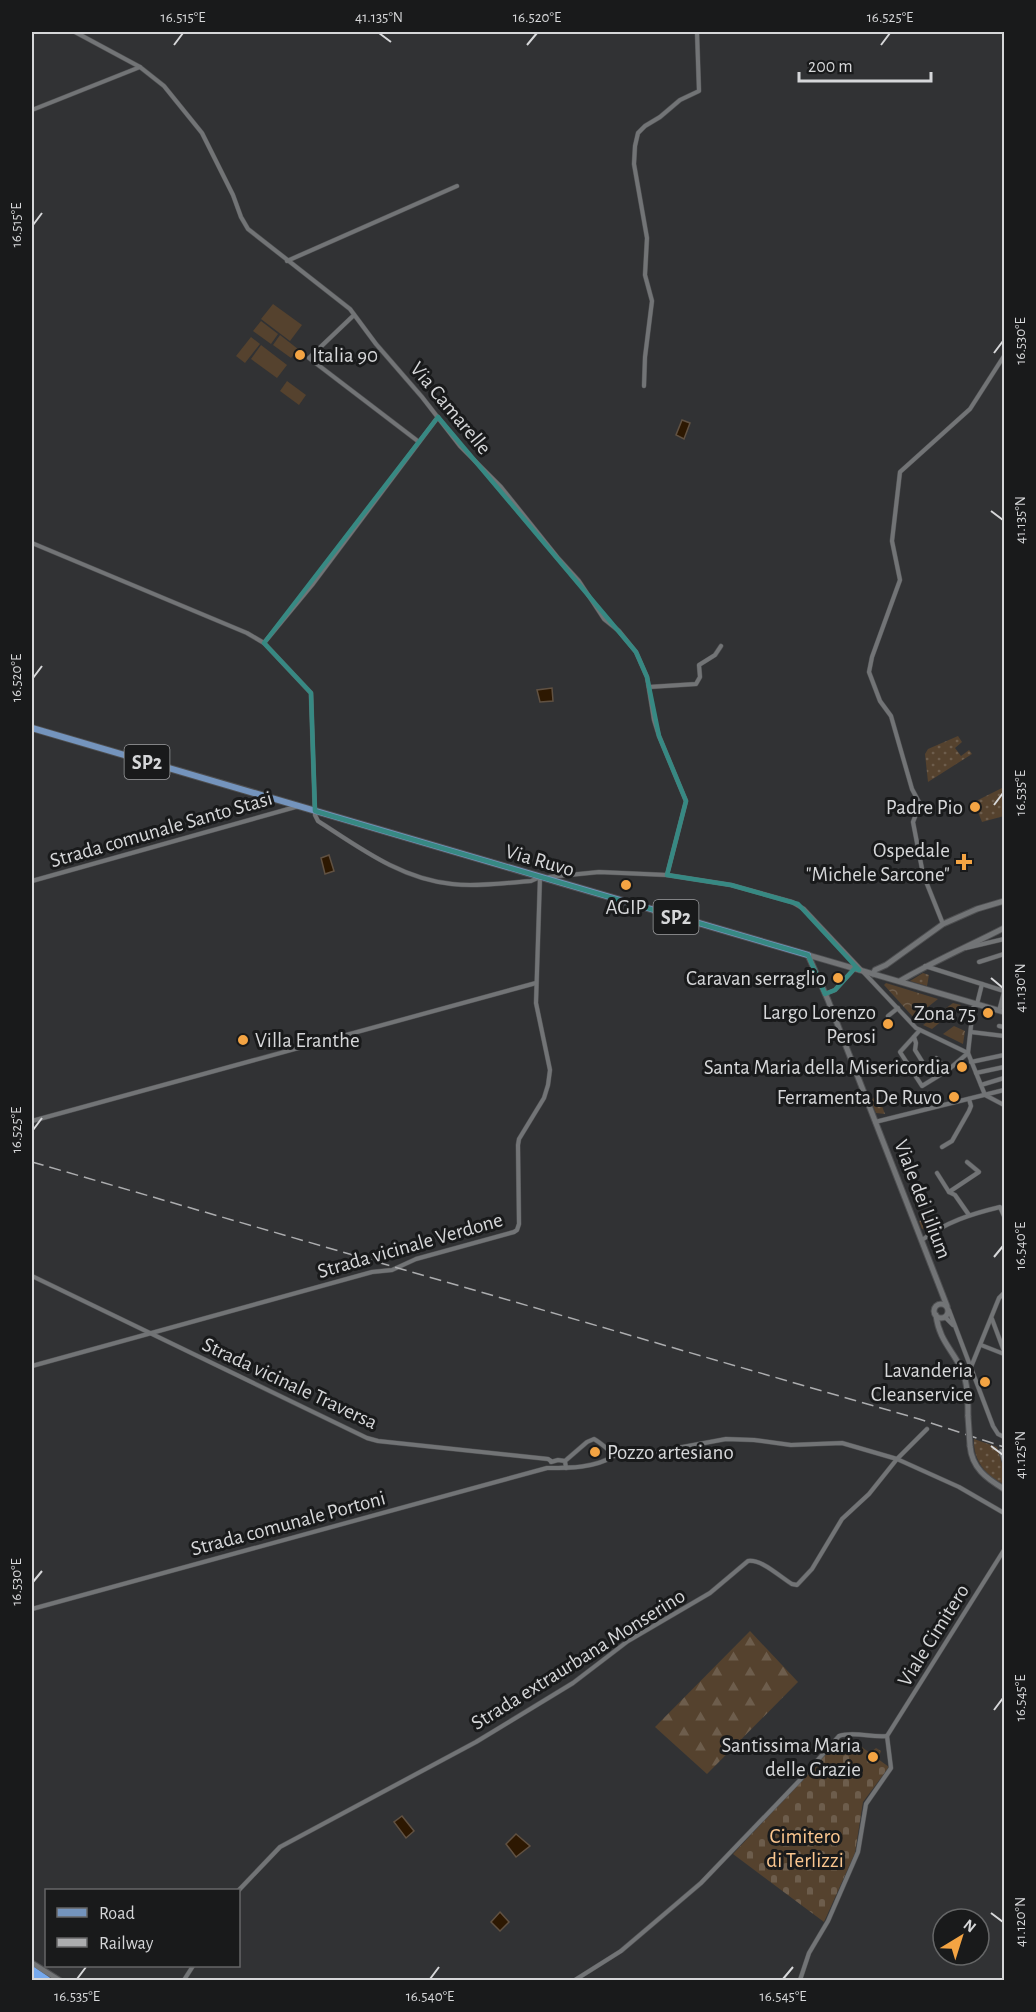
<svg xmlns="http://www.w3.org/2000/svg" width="1036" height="2012" font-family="'Alegreya Sans',sans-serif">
<defs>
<pattern id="grass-dots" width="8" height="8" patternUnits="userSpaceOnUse" patternTransform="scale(1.5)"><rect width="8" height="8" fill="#55422e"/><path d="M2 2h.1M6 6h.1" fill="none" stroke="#6d5d4c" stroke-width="1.8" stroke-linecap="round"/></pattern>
<pattern id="forest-firs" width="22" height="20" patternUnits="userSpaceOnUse" patternTransform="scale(1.5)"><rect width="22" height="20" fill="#55422e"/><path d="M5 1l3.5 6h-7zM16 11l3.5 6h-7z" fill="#6d5d4c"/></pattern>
<pattern id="cemetery-stones" width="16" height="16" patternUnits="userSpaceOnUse" patternTransform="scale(1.5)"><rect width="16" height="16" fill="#55422e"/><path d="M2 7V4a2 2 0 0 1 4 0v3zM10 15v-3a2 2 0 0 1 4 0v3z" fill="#6d5d4c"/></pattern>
<pattern id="park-crowns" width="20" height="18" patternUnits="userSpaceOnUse" patternTransform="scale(1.5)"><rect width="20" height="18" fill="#55422e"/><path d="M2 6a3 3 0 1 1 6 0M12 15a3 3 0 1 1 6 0" fill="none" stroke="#6d5d4c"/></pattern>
</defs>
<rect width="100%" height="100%" fill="#313234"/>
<!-- grass -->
<g fill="url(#grass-dots)">
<polygon points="958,736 962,742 955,748 961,756 969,750 972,754 928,782 925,754 928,749"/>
<polygon points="1004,787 1004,816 982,822 974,802"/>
<polygon points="923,973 929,975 927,986 910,981"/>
<polygon points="875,1096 878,1096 885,1114 876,1113 871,1101"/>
<polygon points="931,1216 937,1226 922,1229 919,1221"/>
<path d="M974,1439L997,1447L1004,1470V1484C986,1476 973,1461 974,1439Z"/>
</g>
<!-- forest -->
<polygon fill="url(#forest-firs)" points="750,1631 798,1682 707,1774 655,1727"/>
<!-- cemetery -->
<polygon fill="url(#cemetery-stones)" points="840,1739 855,1750 859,1745 870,1753 876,1748 881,1751 878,1759 889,1767 863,1802 855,1853 824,1922 733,1854"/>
<!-- park -->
<g fill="url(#park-crowns)">
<polygon points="886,983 938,999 914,1018 884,985"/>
<polygon points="953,1003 961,1005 932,1029 923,1025"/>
<polygon points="954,1026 965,1031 963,1044 943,1034"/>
</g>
<!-- pitch -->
<g fill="#55422e">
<polygon points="273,304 302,325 290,341 261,319"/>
<polygon points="261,321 278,334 271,344 253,331"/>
<polygon points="280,335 298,349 291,358 273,345"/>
<polygon points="251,337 260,344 245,363 236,356"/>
<polygon points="261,345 287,365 277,378 251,359"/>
<polygon points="287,381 306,395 299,405 280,391"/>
</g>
<!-- water -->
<g fill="#2d1801" stroke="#605142" stroke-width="1.5">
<polygon points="682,420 690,423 684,439 676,435"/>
<polygon points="552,688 553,701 540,702 537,690"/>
<polygon points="329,855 334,871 325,874 321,858"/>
<polygon points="402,1816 414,1831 406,1838 394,1822"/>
<polygon points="516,1834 530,1846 516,1857 506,1844"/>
<polygon points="500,1912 509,1922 500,1931 491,1922"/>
</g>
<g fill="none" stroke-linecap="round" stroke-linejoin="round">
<!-- street casing -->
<g stroke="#4e4f51" stroke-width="5">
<g id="street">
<polyline points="75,32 140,67 164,86 202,133 233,195 241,217 248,229 350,309 376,344 422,397 460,446 501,487 558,558 579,581 604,619 619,631 636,652 647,677 654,720 659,736 686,801 667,875"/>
<polyline points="32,110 140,67"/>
<polyline points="287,261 457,186"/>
<polyline points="354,315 309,358 419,442"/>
<polyline points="644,386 645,357 652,301 645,275 647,238 634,164 635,146 638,133 645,126 660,117 680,100 699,91 697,32"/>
<path d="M32,543L247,633L264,643L311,693L315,815L318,821C360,848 401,879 452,884C477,887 505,883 531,881L540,877L536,1003L550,1070L548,1085L544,1098L519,1139L518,1145L519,1224L517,1230L514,1232L416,1259L392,1270L372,1272L32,1366"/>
<polyline points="264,643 312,585 438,417"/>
<polyline points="649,687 696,684 700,677 699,665 715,655 721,646"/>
<polyline points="549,877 599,872 667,875 731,885 792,902 804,909 916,1028 968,1053 985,1095 1004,1105"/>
<polyline points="32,881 299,806"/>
<polyline points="943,924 923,874 913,822 920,804 912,789 891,716 880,701 869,672 872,657 900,580 892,541 900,472 970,409 1004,356"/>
<polyline points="966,948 1004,939"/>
<polyline points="979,962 1004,954"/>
<polyline points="925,966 1004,991"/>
<polyline points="825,994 835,990 855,968"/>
<polyline points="999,1011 1004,992"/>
<polyline points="888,1016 898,1008"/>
<polyline points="999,1026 1004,1027"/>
<polyline points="920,1030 900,1052 922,1086 948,1070 968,1053"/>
<polyline points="971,1032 1004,1036"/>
<polyline points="914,1037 916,1043 915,1050 925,1066 936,1058 948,1070"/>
<polyline points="968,1053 973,1008 977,1004 982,984"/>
<polyline points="971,1062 1004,1055"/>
<polyline points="976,1073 1004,1067"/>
<polyline points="981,1085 1004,1078"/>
<polyline points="32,1121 536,983"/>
<polyline points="875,1122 1004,1090"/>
<polyline points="942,1147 952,1141 969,1111 971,1106 969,1099"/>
<polyline points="967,1162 979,1172 949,1192 955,1195 969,1215"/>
<polyline points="937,1173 949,1192"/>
<path d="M922,1240C946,1222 971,1214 1000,1207L1004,1216"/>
<polyline points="32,1276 367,1438 378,1441 548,1459 551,1461"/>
<polyline points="949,1310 993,1426 998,1434 1004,1437"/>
<polyline points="945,1317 953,1325"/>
<polyline points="992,1319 1004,1351"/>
<polyline points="981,1345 1004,1354"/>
<polyline points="971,1367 999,1298 1004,1293"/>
<polyline points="1001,1451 1004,1461"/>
<path d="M565,1461L587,1442L594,1439C605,1445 611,1455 623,1458L726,1439L754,1440L791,1445L842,1443L897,1459L959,1487L1004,1513"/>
<polyline points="551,1462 558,1460 565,1461 566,1468"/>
<path d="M32,1609L547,1468C571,1468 594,1468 614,1456"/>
<polyline points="887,1736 1004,1550"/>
<path d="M238,1891L280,1847L476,1742L573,1683L628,1641L710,1593L748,1561C762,1559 780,1577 792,1584L797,1585L812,1569L842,1519L869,1494L897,1459L927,1429"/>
<polyline points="184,1980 193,1966"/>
<path d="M575,1980L621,1951L701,1883L800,1780L839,1736C854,1731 872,1738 887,1736"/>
<polyline points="800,1980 809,1953 828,1921 858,1852 866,1804 891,1768 887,1736"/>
</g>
</g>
<!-- secondary casing -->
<g stroke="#4e4f51" stroke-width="7">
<g id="secondary">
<polyline points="808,955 828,1000 947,1306"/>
<polyline points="808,955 1004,1012"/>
<polyline points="873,974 875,970 886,965 943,924 977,909 1004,901"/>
<path d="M900,981C934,961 969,946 1004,928"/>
<circle cx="941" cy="1311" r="7"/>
<path d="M936,1315C939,1340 952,1349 962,1370C968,1384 968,1400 968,1416"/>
<path d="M970,1446C972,1468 986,1478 1004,1489"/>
<polyline points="32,1963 59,1980"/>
</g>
</g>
<!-- primary casing -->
<g stroke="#4e4f51" stroke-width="8">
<polyline id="primary" points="32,728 808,955"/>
</g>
<!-- highway casing -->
<g stroke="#4e4f51" stroke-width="8">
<g id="highway">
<polyline points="32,1970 47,1980"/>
<polyline points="32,1977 36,1980"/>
</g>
</g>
<!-- street -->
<use href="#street" stroke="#727476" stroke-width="4"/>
<!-- secondary -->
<use href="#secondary" stroke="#727476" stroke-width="5"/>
<!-- primary -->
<use href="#primary" stroke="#7494bd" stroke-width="6"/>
<!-- highway -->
<use href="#highway" stroke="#76a9ed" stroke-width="7"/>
<!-- rail -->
<polyline stroke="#acadaf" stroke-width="1.5" stroke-dasharray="12 6" stroke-linecap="butt" points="32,1162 919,1419 1004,1447"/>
<!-- secondary-bridge casing -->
<g stroke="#4e4f51" stroke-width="7" stroke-linecap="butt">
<polyline id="secondary-bridge" points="968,1416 970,1446"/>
</g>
<!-- secondary-bridge -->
<use href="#secondary-bridge" stroke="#727476" stroke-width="5"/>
</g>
<!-- marked area -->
<path fill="none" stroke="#378983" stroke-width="4.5" stroke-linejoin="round" d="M438,417L636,652L647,677L659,736L686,801L667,875L731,885L798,904L859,970L855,968L835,990L825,994L808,955L315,811L311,693L264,643Z"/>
<!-- ticks -->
<path fill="none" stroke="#d6d7d9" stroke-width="2" d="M379,33L391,42M174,45L183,33M527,45L537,33M881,45L890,33M33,225L42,213M994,353L1003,341M991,511L1003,520M33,678L42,666M994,805L1003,793M991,978L1003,988M33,1130L42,1118M994,1257L1003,1246M991,1446L1003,1455M33,1582L42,1571M994,1710L1003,1698M991,1913L1003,1922M77,1979L86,1967M430,1979L439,1967M783,1979L793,1967"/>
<!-- markers -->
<g fill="#f4a443" stroke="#191a1b" stroke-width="2">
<circle cx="300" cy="355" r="6"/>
<circle cx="975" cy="807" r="6"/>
<path d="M961 853h6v6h6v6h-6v6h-6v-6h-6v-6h6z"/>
<circle cx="626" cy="885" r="6"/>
<circle cx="838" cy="978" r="6"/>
<circle cx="988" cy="1013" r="6"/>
<circle cx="888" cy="1024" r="6"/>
<circle cx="243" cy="1040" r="6"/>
<circle cx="962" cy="1067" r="6"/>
<circle cx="954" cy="1097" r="6"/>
<circle cx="985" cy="1382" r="6"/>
<circle cx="595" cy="1452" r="6"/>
<circle cx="873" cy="1757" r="6"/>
</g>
<g text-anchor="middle" stroke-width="6" stroke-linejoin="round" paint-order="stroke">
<!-- shield labels -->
<g fill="#191a1b" stroke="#9d9ea0" stroke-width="1.5">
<rect x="124.5" y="745" width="45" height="34" rx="4.5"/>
<rect x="653.5" y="900" width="45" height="34" rx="4.5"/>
</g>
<g font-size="20" font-weight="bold" fill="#d6d7d9">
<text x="147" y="769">SP2</text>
<text x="676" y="924">SP2</text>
</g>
<!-- poi labels -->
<g font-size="21" fill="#d6d7d9" stroke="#191a1b" text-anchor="end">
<text x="312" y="362" text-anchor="start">Italia 90</text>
<text x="963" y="814">Padre Pio</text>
<text x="950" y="857">Ospedale<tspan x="950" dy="24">"Michele Sarcone"</tspan></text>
<text x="626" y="914" text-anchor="middle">AGIP</text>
<text x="826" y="985">Caravan serraglio</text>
<text x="876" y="1019">Largo Lorenzo<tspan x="876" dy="24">Perosi</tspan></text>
<text x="976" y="1020">Zona 75</text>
<text x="255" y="1047" text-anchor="start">Villa Eranthe</text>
<text x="950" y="1074">Santa Maria della Misericordia</text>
<text x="942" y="1104">Ferramenta De Ruvo</text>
<text x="973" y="1377">Lavanderia<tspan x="973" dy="24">Cleanservice</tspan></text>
<text x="607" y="1459" text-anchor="start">Pozzo artesiano</text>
<text x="861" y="1752">Santissima Maria<tspan x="861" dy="24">delle Grazie</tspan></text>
</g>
<!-- street labels -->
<g font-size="21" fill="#d6d7d9" stroke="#191a1b">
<text transform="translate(451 408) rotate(50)" y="7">Via Camarelle</text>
<text transform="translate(161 829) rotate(-16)" y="7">Strada comunale Santo Stasi</text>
<text transform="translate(540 860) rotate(16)" y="7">Via Ruvo</text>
<text transform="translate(923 1199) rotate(69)" y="7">Viale dei Lilium</text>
<text transform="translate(410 1245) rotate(-16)" y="7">Strada vicinale Verdone</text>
<text transform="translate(290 1383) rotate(25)" y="7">Strada vicinale Traversa</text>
<text transform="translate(288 1523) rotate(-15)" y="7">Strada comunale Portoni</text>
<text transform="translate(933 1635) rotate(-58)" y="7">Viale Cimitero</text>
<text transform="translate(578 1659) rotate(-32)" y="7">Strada extraurbana Monserino</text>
</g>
<!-- park labels -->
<g font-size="21" fill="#fac68f" stroke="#191a1b">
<text x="805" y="1843">Cimitero<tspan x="805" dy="24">di Terlizzi</tspan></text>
</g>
</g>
<!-- border -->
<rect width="1036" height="2012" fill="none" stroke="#191a1b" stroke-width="66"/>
<!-- legend -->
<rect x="45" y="1889" width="195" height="78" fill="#191a1b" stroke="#656667" stroke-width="1.5"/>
<rect x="57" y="1908" width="30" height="9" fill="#7494bd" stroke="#656667" stroke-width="1.5"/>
<text x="99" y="1919" font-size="18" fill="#d6d7d9">Road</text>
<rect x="57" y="1938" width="30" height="9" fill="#acadaf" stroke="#656667" stroke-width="1.5"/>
<text x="99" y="1949" font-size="18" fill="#d6d7d9">Railway</text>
<!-- north arrow -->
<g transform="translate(961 1937) rotate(38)"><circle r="28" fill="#191a1b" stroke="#656667" stroke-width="1.5"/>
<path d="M0-4.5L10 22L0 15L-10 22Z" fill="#f4a443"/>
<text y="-9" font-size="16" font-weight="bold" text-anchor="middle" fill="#d6d7d9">N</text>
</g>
<!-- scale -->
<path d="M799 72v9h132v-9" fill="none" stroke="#d6d7d9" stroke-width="3"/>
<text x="808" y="72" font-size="18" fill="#d6d7d9" stroke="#191a1b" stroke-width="4.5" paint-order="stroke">200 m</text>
<rect x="33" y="33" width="970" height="1946" fill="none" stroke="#d6d7d9" stroke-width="2"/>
<g font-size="15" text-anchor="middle" fill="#d6d7d9">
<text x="183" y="22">16.515°E</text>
<text x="379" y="22">41.135°N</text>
<text x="537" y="22">16.520°E</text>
<text x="890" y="22">16.525°E</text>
<text transform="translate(16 225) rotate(-90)" y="5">16.515°E</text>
<text transform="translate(1020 341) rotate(-90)" y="5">16.530°E</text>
<text transform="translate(1020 520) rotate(-90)" y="5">41.135°N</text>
<text transform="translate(16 678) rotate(-90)" y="5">16.520°E</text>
<text transform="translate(1020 793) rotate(-90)" y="5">16.535°E</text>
<text transform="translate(1020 988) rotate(-90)" y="5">41.130°N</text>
<text transform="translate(16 1130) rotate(-90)" y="5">16.525°E</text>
<text transform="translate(1020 1246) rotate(-90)" y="5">16.540°E</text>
<text transform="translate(1020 1455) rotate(-90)" y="5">41.125°N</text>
<text transform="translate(16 1582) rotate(-90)" y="5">16.530°E</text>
<text transform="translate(1020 1698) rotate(-90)" y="5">16.545°E</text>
<text transform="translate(1020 1922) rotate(-90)" y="5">41.120°N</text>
<text x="77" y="2001">16.535°E</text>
<text x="430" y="2001">16.540°E</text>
<text x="783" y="2001">16.545°E</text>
</g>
</svg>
